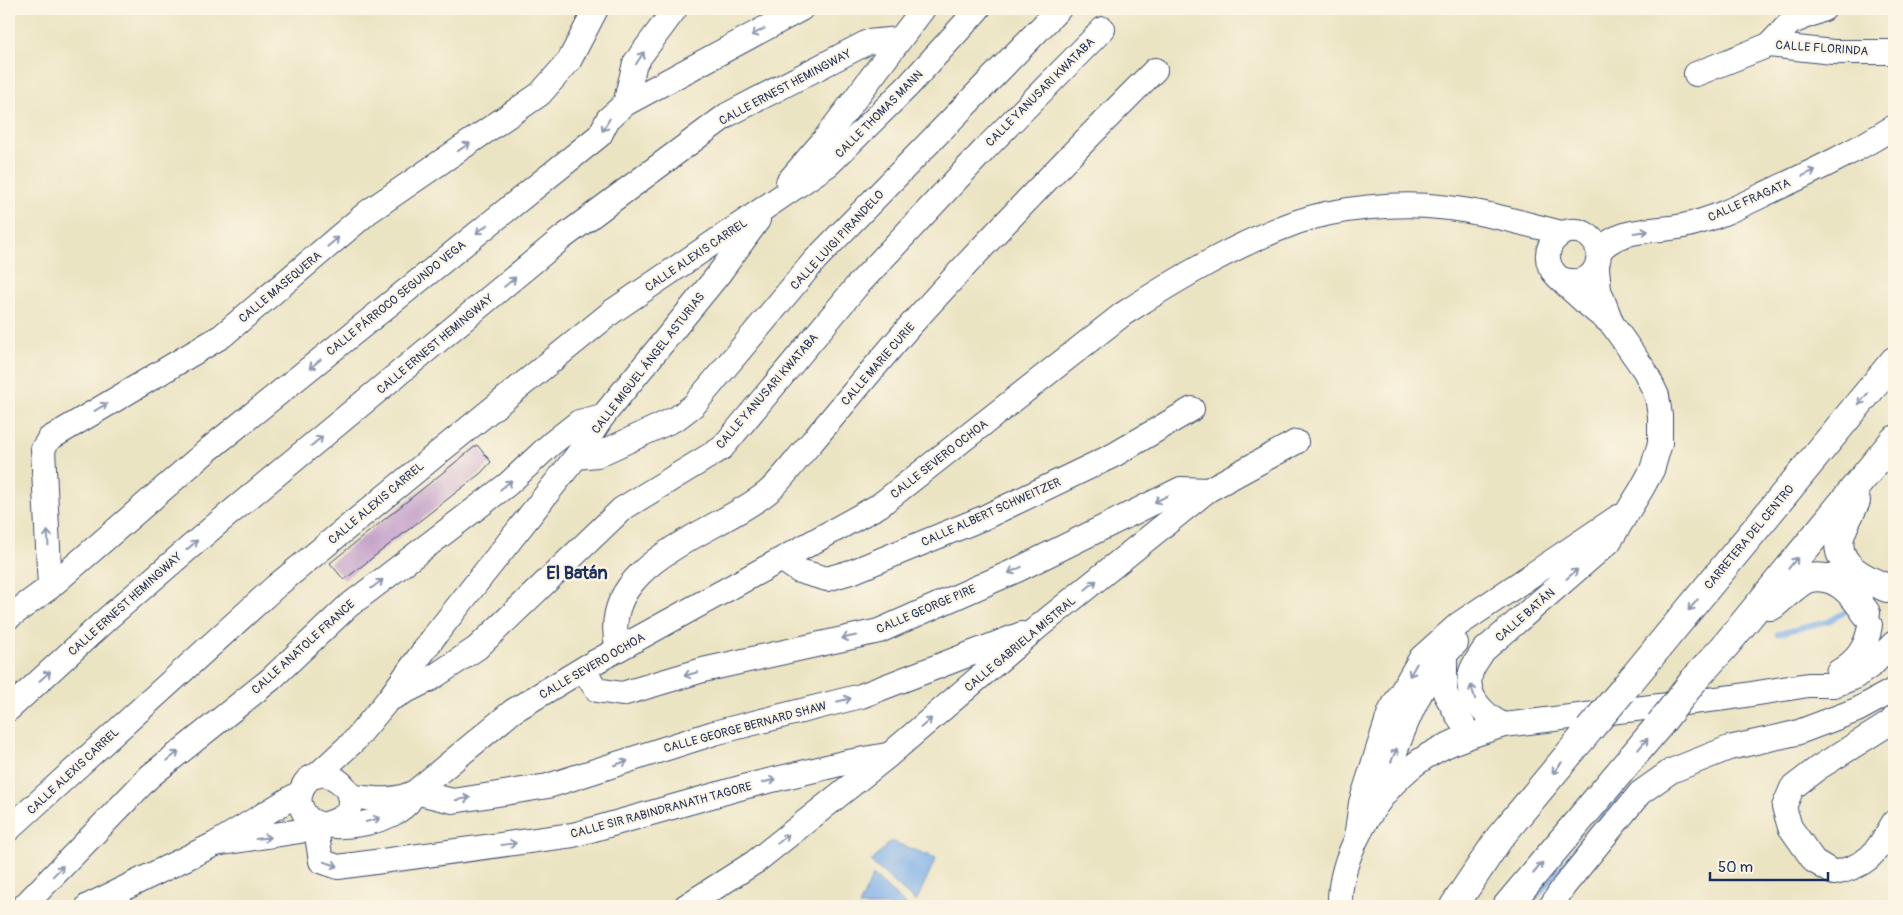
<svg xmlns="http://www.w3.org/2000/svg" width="1903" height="915" font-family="Pangolin,sans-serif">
<rect width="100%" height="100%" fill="#fcf5e5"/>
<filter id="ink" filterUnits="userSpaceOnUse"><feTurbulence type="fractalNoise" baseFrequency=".02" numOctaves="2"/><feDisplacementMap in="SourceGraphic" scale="10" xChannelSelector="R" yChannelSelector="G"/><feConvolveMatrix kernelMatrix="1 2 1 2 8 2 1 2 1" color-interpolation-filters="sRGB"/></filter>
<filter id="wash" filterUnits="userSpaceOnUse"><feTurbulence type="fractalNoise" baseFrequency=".0096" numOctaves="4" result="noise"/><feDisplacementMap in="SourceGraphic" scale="20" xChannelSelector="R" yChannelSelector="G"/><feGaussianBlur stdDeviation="1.12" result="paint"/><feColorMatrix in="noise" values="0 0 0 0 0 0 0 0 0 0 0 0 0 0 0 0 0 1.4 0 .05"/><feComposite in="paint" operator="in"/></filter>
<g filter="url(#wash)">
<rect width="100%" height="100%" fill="#ebe4c3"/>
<!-- water -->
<g fill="#7dafe9" stroke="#4c6fa4">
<polygon points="891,841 936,858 916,902 871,862"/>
<polygon points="873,875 907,906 859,906"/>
</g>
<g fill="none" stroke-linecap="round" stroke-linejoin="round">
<!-- stream -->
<g stroke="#7dafe9" stroke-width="5">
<polyline points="1777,634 1829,621 1845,612"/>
<polyline points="1529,906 1651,757"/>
</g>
</g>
<g id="blocks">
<!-- building -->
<polygon fill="#be98c7" points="477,445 491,462 481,473 344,580 330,563"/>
</g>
</g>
<g filter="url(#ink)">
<use href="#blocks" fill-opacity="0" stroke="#3a4a6d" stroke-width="1"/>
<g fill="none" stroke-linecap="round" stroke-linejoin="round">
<!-- minor casing -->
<g stroke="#3a4a6d" stroke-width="26">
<g id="minor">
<polyline points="1769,45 1790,23 1824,9"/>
<polyline points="1696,74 1769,45 1833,52 1894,52"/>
<polyline points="625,104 635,63 675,9"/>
<polyline points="788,182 824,140 923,9"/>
<path d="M1599,252C1617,227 1656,232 1683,226C1713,220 1742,205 1769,192C1812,172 1854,152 1894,127"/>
<path d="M1559,278C1575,285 1594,281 1598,261C1600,254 1598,246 1593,240C1569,214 1530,249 1557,276C1574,293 1592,309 1612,324"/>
<polyline points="576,457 597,455 677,418 694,405 815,260 1059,9"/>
<polyline points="783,560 799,571 827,579 854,571 983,518 1114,455 1192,409"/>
<polyline points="50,587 43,449 49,439 222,336 368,212 540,94 569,61 596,9"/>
<polyline points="9,617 50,587 208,450 600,135 608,119 625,104 801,9"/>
<path d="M618,649C595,562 717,534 768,492C784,478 797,458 811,443C843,405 875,366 908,328C988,239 1071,154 1155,70"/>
<polyline points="1447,650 1445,654 1445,693 1469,735"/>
<polyline points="586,667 586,674 597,690 622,694 703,670 879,631 1017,570 1181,489 1208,490"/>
<path d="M1838,672C1857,661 1867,647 1870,625"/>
<polyline points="388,700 432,678 477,648 622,509 722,448 856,287 985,149 1103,29"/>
<polyline points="9,709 109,617 218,523 562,238 727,115 868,42 899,39"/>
<path d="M1894,718L1890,723L1818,768L1792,788L1784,807L1790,827L1814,861L1834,873C1871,865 1876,852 1894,822"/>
<path d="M1504,725C1486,717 1463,696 1471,672C1473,665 1479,658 1483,651L1609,542L1641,490L1652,470L1660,443V416L1657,396L1645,371L1612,324L1599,290L1597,267"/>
<polyline points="316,776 354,741 388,700 436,634 576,457 603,416 718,275 758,220"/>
<polyline points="415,792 453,801 548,786 714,733 861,696 1022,634"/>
<path d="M1382,793C1396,745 1420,678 1456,643"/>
<path d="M349,796C373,799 393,803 415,792L513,711L586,667L880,505L1123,314C1177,279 1236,244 1297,222C1337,208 1399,202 1440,207C1481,211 1522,223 1562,233"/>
<path d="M326,824C390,807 308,737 299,801C301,807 303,813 308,818C328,836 397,822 410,800"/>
<polyline points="9,829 275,587 438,453 613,311 829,164 908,86 978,9"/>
<polyline points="1357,831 1361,803 1390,712 1421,658 1459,624 1618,517"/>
<polyline points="215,844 300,831 315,823 321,861 338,867 573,835 747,786 848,762 887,755"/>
<polyline points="24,906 150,776 271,679 347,607 508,484 551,444 579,422 603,416"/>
<polyline points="88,906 215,844 301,792"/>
<polyline points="686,906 755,862 889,755 1038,627 1208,490 1296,442"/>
<path d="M1340,906C1338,859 1373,800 1408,770C1435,746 1471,735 1504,725L1733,697L1808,685H1834L1853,678L1872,665L1894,643"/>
<polyline points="1551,906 1564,886 1640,793 1671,771 1729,748 1796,733 1857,710 1894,690"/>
</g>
</g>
<!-- major casing -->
<g stroke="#3a4a6d" stroke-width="30">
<g id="major">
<path d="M1856,501C1851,512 1843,525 1840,537C1834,566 1865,579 1887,588"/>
<path d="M1772,606C1781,599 1800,580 1810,578C1837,573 1853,594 1866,613"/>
<polyline points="1694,680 1725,646 1894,440"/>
<polyline points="1622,691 1894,361"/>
<polyline points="1454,906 1500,837 1589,730"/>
<polyline points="1507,906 1660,724"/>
</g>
</g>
<!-- minor -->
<use href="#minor" stroke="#fff" stroke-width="24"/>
<!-- major -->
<use href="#major" stroke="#fff" stroke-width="28"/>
<!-- major-bridge casing -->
<g stroke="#3a4a6d" stroke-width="30" stroke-linecap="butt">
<g id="major-bridge">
<polyline points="1660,724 1694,680"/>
<polyline points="1589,730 1622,691"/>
</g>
</g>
<!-- major-bridge -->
<use href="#major-bridge" stroke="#fff" stroke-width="28"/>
</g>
<!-- one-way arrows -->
<defs><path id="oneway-shaft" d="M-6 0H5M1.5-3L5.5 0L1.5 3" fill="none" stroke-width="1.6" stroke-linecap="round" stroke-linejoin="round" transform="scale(1.25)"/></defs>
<g stroke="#8d97ae">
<use href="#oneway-shaft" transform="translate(758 32) rotate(152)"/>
<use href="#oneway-shaft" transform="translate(640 58) rotate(-57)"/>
<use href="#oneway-shaft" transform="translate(606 125) rotate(121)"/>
<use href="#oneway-shaft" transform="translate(464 147) rotate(-34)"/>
<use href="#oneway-shaft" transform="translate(1809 173) rotate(-25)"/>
<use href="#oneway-shaft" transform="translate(482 229) rotate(141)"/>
<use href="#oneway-shaft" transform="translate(1641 232) rotate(-7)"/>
<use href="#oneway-shaft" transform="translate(333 242) rotate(-40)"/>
<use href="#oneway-shaft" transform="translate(510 282) rotate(-40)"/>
<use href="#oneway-shaft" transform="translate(315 364) rotate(141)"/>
<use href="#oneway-shaft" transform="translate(1863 399) rotate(130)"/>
<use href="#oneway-shaft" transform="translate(101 407) rotate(-31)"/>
<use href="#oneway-shaft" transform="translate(317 441) rotate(-40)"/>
<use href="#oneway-shaft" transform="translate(506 485) rotate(-39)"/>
<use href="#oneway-shaft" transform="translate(1161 499) rotate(154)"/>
<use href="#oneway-shaft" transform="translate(48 538) rotate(-93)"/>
<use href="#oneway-shaft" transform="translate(192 545) rotate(-41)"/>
<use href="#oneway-shaft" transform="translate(1793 563) rotate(-51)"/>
<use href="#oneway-shaft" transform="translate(1015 570) rotate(155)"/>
<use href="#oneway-shaft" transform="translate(1572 574) rotate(-41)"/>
<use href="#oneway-shaft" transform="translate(377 584) rotate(-37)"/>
<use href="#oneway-shaft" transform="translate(1091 585) rotate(-39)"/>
<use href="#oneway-shaft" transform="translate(1693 605) rotate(130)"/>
<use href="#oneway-shaft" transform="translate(849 637) rotate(169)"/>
<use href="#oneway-shaft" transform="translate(1413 670) rotate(120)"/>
<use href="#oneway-shaft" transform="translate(691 674) rotate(164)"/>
<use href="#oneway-shaft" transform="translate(45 676) rotate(-42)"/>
<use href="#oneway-shaft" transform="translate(1473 692) rotate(-107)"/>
<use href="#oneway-shaft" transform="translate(844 700) rotate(-14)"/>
<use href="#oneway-shaft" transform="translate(926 723) rotate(-41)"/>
<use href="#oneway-shaft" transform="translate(1643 744) rotate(-50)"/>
<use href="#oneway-shaft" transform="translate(1394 755) rotate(-67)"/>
<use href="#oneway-shaft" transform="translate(173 756) rotate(-39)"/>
<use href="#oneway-shaft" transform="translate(621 763) rotate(-18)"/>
<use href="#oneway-shaft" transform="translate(1557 768) rotate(130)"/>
<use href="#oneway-shaft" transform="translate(769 781) rotate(-13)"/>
<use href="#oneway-shaft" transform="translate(463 799) rotate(-9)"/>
<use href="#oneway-shaft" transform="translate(373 820) rotate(-16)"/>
<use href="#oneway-shaft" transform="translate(263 838) rotate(-7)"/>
<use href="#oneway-shaft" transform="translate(783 839) rotate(-39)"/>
<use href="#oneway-shaft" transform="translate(509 844) rotate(-8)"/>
<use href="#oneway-shaft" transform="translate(331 864) rotate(17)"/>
<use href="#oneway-shaft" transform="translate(1538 868) rotate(-50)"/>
<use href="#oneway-shaft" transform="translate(58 871) rotate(-46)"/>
</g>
</g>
<g text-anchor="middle" stroke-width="4.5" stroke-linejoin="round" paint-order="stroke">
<!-- street labels -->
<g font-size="12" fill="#1b2f5e" stroke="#fcf5e5">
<text transform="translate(1822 48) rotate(4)" y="4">CALLE FLORINDA</text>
<text transform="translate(785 87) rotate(-28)" y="4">CALLE ERNEST HEMINGWAY</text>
<text transform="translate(1040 92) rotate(-45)" y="4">CALLE YANUSARI KWATABA</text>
<text transform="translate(879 114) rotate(-45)" y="4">CALLE THOMAS MANN</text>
<text transform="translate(1749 200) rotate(-24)" y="4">CALLE FRAGATA</text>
<text transform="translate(837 240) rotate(-47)" y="4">CALLE LUIGI PIRANDELO</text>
<text transform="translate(696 255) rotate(-34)" y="4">CALLE ALEXIS CARREL</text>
<text transform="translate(280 287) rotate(-40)" y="4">CALLE MASEQUERA</text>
<text transform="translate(396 298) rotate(-39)" y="4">CALLE PÁRROCO SEGUNDO VEGA</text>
<text transform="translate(435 344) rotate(-40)" y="4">CALLE ERNEST HEMINGWAY</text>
<text transform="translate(648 363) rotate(-52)" y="4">CALLE MIGUEL ÁNGEL ASTURIAS</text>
<text transform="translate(878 364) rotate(-49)" y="4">CALLE MARIE CURIE</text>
<text transform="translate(767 391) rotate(-49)" y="4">CALLE YANUSARI KWATABA</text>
<text transform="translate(939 459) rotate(-38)" y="4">CALLE SEVERO OCHOA</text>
<text transform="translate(376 503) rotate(-40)" y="4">CALLE ALEXIS CARREL</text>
<text transform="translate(991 512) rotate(-24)" y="4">CALLE ALBERT SCHWEITZER</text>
<text transform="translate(1749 537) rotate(-50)" y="4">CARRETERA DEL CENTRO</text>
<text transform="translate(125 604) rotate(-42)" y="4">CALLE ERNEST HEMINGWAY</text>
<text transform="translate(926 609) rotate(-23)" y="4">CALLE GEORGE PIRE</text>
<text transform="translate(1525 615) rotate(-41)" y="4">CALLE BATÁN</text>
<text transform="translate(1020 644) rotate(-40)" y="4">CALLE GABRIELA MISTRAL</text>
<text transform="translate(303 647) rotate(-42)" y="4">CALLE ANATOLE FRANCE</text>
<text transform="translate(592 666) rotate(-30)" y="4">CALLE SEVERO OCHOA</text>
<text transform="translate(745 727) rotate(-15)" y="4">CALLE GEORGE BERNARD SHAW</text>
<text transform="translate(73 771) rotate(-43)" y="4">CALLE ALEXIS CARREL</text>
<text transform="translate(661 810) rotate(-15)" y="4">CALLE SIR RABINDRANATH TAGORE</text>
</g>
<!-- district labels -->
<g font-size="18" font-weight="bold" fill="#1b2f5e" stroke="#fcf5e5">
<text x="577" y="579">El Batán</text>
</g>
</g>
<!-- margin -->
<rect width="1903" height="915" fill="none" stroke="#fcf5e5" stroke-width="30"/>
<!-- scale -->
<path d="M1710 872v8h118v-8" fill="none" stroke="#1b2f5e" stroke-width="2.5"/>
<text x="1718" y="872" font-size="15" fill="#1b2f5e" stroke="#fcf5e5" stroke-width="4" paint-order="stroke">50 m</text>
</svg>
